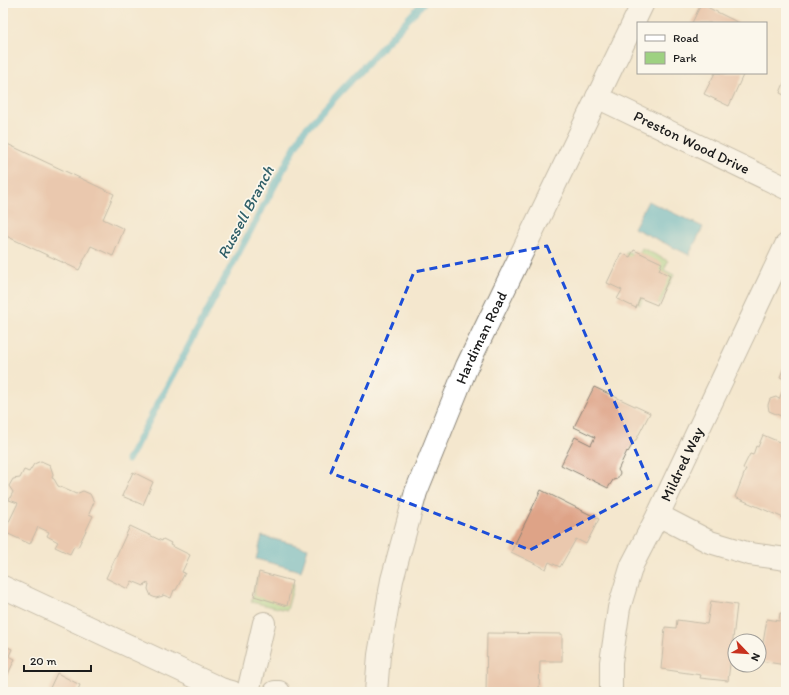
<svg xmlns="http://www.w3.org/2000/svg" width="789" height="695" font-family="Itim,sans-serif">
<rect width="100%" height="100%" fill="#fbf7ec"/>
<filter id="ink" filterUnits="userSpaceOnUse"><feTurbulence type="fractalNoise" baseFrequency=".025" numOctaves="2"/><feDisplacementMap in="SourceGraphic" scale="8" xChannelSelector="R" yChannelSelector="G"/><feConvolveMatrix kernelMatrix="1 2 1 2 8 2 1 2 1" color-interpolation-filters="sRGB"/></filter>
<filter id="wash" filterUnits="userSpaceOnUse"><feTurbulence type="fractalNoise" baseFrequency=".012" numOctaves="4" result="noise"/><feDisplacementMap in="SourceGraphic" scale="16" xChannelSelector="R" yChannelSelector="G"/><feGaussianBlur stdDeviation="0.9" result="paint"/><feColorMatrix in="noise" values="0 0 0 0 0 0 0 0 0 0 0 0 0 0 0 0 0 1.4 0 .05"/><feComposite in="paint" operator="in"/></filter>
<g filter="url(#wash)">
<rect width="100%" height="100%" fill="#f4e7ce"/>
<!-- green -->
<g fill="#9ed181" stroke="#5d764e">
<polygon points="642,248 668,261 664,270 674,275 660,304 644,296 640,305 624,297 628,289 613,282 627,251 638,257"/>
<polygon points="258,576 294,584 287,610 251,602"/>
</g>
<!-- water -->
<g fill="#47b0c6" stroke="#326671">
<polygon points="648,201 703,227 689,255 634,228"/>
<polygon points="262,536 308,548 301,571 256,559"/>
</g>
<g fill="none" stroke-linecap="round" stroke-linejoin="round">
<!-- stream -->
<polyline stroke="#47b0c6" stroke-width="7" points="128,460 303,132 423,3"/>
</g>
<g id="blocks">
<!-- building -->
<g fill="#dea387">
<polygon points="701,4 739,23 692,23"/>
<polygon points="715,73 744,73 729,106 704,94"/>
<polygon points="786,78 786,96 780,93"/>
<polygon points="3,142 114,194 103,219 124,229 113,256 91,246 79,270 4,235 3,237"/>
<polygon points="634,250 662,263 659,270 670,276 657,305 640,298 636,308 617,299 622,290 607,283 621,253 630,257"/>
<polygon points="786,362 786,380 780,377"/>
<polygon points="594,387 650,413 636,440 635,440 628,452 627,451 618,470 620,473 617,479 613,480 608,488 561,465 575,437 591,445 595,437 574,427"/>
<polygon points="784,388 786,389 786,418 769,411 768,405 770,399 776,397 779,399"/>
<polygon points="763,435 786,445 786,519 735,497 746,469 743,468 750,454 753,455 756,446 758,447"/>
<polygon points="41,461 50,465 53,474 52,478 54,479 58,486 76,494 83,491 90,494 94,502 89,514 93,516 78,547 74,546 70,554 55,547 58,542 47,536 49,532 38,527 30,544 4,532 18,503 9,500 13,492 9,486 13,479 20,478 24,470 29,472 34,464"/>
<polygon points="133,472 153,482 143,505 122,496"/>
<polygon points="541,490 599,519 586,544 576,539 560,567 549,562 546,569 511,552"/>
<polygon points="130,526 162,541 163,539 171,543 170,545 190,555 182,572 185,573 176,590 174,590 171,598 163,595 163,596 156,598 151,596 148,589 149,584 145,583 144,586 132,581 128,589 106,578"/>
<polygon points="259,572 292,581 287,606 254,596"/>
<polygon points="711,601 737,605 728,681 700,678 701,675 661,669 665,627 676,628 677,620 707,624"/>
<polygon points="780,613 786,614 786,665 760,661 767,619 779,621"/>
<polygon points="487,633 562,634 562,661 540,661 539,692 486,692"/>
<polygon points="3,645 12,649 9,656 15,659 3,685"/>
<polygon points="57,673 80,685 77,692 48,692"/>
</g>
</g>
</g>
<g filter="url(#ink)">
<use href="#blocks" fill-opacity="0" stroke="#888275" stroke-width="1"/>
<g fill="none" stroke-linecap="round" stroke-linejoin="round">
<!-- minor casing -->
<g stroke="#888275" stroke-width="24">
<g id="minor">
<path id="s1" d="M597,97L786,188"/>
<polyline points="658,515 710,542 750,554 786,559"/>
<polyline points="3,587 221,689 232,692"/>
<polyline points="248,692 264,623"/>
<polyline points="275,692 279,692"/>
<path id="s2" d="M376,692L379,655L392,580L416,492L467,366L643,3"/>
<path id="s3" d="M611,692V662L619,608L632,565L658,515L786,245"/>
</g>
</g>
<!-- minor -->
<use href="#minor" stroke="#fff" stroke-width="22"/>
</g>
</g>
<!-- marked area -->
<path d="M0 0H789V695H0ZM547,246L651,486L530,550L331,473L414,272Z" fill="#f4e7ce" fill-opacity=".55" fill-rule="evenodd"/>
<path fill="none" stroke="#1d4ed8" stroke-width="3" stroke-dasharray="8 5" stroke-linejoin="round" d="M547,246L651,486L530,550L331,473L414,272Z"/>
<g text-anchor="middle" stroke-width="3.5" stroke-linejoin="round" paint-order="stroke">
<!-- street labels -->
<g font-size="15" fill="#1c1c1c" stroke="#fbf7ec">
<text dy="5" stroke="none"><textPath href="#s1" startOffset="105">Preston Wood Drive</textPath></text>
<text dy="5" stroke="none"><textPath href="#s2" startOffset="372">Hardiman Road</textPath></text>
<text dy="5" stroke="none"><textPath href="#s3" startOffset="242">Mildred Way</textPath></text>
</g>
<!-- water labels -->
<g font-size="16" font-style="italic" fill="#2f5f68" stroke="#fbf7ec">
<text transform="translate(245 212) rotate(-62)" y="6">Russell Branch</text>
</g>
</g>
<!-- margin -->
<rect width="789" height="695" fill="none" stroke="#fbf7ec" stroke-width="16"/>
<!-- legend -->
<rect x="637" y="22" width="130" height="52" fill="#fbf7ec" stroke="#a29f99"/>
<rect x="645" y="35" width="20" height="6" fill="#ffffff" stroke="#a29f99"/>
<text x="673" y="42" font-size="12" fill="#1c1c1c">Road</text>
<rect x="645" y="52" width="20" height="12" fill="#9ed181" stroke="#a29f99"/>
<text x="673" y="62" font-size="12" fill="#1c1c1c">Park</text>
<!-- north arrow -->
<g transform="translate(747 653) rotate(115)"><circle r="19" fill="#fbf7ec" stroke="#a29f99"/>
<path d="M0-3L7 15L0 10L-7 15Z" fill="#c8321e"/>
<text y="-6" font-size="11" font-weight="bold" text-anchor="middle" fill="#1c1c1c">N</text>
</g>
<!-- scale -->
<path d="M24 665v6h67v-6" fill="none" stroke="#1c1c1c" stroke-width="2"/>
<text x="30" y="665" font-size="12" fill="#1c1c1c" stroke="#fbf7ec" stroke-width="3" paint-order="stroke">20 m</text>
</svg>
